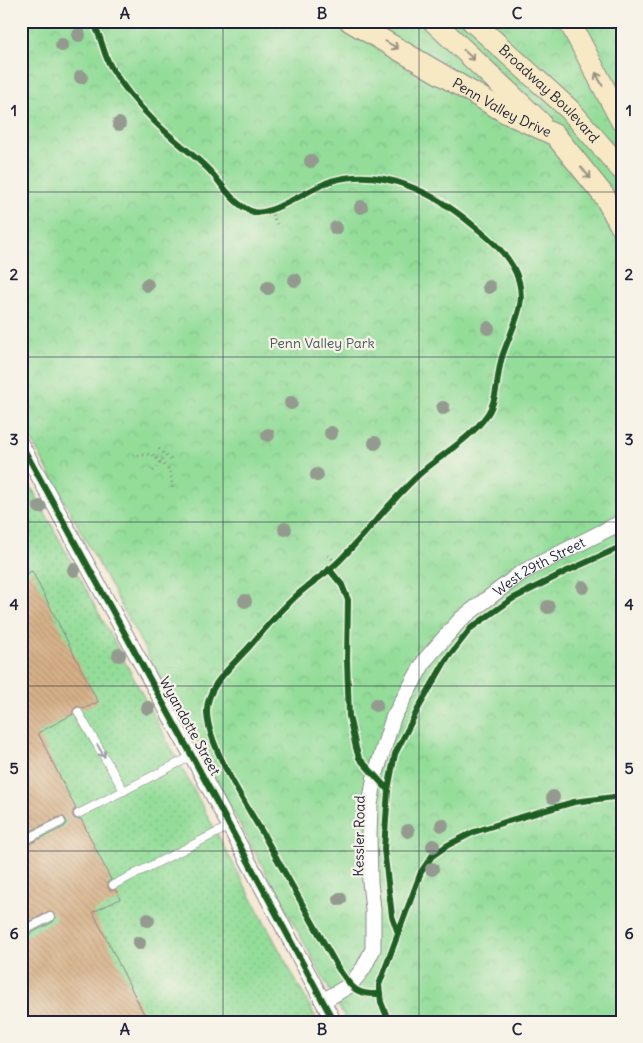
<svg xmlns="http://www.w3.org/2000/svg" width="643" height="1043" font-family="Delius,sans-serif">
<defs>
<pattern id="grass-dots" width="8" height="8" patternUnits="userSpaceOnUse" patternTransform="scale(1.25)"><rect width="8" height="8" fill="#93dd99"/><path d="M2 2h.1M6 6h.1" fill="none" stroke="#7ebd85" stroke-width="1.8" stroke-linecap="round"/></pattern>
<pattern id="park-crowns" width="20" height="18" patternUnits="userSpaceOnUse" patternTransform="scale(1.25)"><rect width="20" height="18" fill="#93dd99"/><path d="M2 6a3 3 0 1 1 6 0M12 15a3 3 0 1 1 6 0" fill="none" stroke="#7ebd85"/></pattern>
<pattern id="building-back-hatch" width="6" height="6" patternUnits="userSpaceOnUse" patternTransform="scale(1.25)"><rect width="6" height="6" fill="#d6b087"/><path d="M-1 5l2 2M0 0l6 6M5-1l2 2" fill="none" stroke="#b79775"/></pattern>
</defs>
<rect width="100%" height="100%" fill="#f7f3e8"/>
<filter id="ink" filterUnits="userSpaceOnUse"><feTurbulence type="fractalNoise" baseFrequency=".02" numOctaves="2"/><feDisplacementMap in="SourceGraphic" scale="10" xChannelSelector="R" yChannelSelector="G"/><feConvolveMatrix kernelMatrix="1 2 1 2 8 2 1 2 1" color-interpolation-filters="sRGB"/></filter>
<filter id="wash" filterUnits="userSpaceOnUse"><feTurbulence type="fractalNoise" baseFrequency=".0096" numOctaves="4" result="noise"/><feDisplacementMap in="SourceGraphic" scale="20" xChannelSelector="R" yChannelSelector="G"/><feGaussianBlur stdDeviation="1.12" result="paint"/><feColorMatrix in="noise" values="0 0 0 0 0 0 0 0 0 0 0 0 0 0 0 0 0 1.4 0 .05"/><feComposite in="paint" operator="in"/></filter>
<g filter="url(#wash)">
<rect width="100%" height="100%" fill="#f5e8d4"/>
<!-- grass -->
<polygon fill="url(#grass-dots)" stroke="#5a806a" points="21,468 318,1022 21,1022"/>
<!-- park -->
<polygon fill="url(#park-crowns)" stroke="#5a806a" points="21,21 622,21 622,1022 347,1022 21,421"/>
<g id="blocks">
<!-- building -->
<polygon fill="url(#building-back-hatch)" points="32,571 98,702 83,709 80,707 76,707 73,710 73,714 38,733 76,809 73,811 73,816 75,819 81,819 111,880 108,882 108,887 110,890 116,890 120,899 93,912 148,1022 21,1022 21,938 53,922 56,917 53,913 48,912 21,926 21,848 64,827 67,822 64,817 59,817 21,836 21,576"/>
</g>
</g>
<g filter="url(#ink)">
<use href="#blocks" fill-opacity="0" stroke="#8c8588" stroke-width="1"/>
<g fill="none" stroke-linecap="round" stroke-linejoin="round">
<!-- service casing -->
<g stroke="#8c8588" stroke-width="9">
<g id="service">
<polyline points="78,712 124,791"/>
<polyline points="78,814 192,756"/>
<polyline points="21,842 61,822"/>
<polyline points="113,885 230,826"/>
<polyline points="21,932 50,917"/>
</g>
</g>
<!-- minor casing -->
<g stroke="#8c8588" stroke-width="17">
<g id="minor">
<polyline points="21,444 192,756 334,1022"/>
<path id="s1" d="M323,1001L350,985L363,969L373,949V909L370,882L369,835L370,805L375,776L393,718L425,660L461,619L521,573L622,522"/>
</g>
</g>
<!-- secondary casing -->
<g stroke="#8c8588" stroke-width="23">
<g id="secondary">
<path id="s2" d="M350,21L507,113L555,135L605,197L622,228"/>
<polyline points="433,21 540,122"/>
<path id="s3" d="M472,21L570,110L622,170"/>
<polyline points="569,21 622,122"/>
</g>
</g>
<!-- path -->
<g stroke="#8c8588" stroke-width="3" stroke-dasharray="1 4" stroke-linecap="butt">
<polyline points="270,210 277,224"/>
<polyline points="159,449 172,461"/>
<polyline points="133,456 152,454 170,470 173,491"/>
<polyline points="153,471 166,455"/>
<polyline points="328,555 336,563"/>
<polyline points="21,560 29,572"/>
</g>
<!-- service -->
<use href="#service" stroke="#fff" stroke-width="8"/>
<!-- minor -->
<use href="#minor" stroke="#fff" stroke-width="15"/>
<!-- secondary -->
<use href="#secondary" stroke="#f7e9c3" stroke-width="21"/>
<!-- cycleway casing -->
<g stroke="#f7f3e8" stroke-width="9">
<g id="cycleway">
<path d="M92,21C102,35 102,52 111,67C122,86 139,106 155,122C172,139 191,152 208,169C222,183 233,206 254,212C269,217 313,187 331,181C383,166 435,193 474,226C489,238 503,250 513,267C531,300 514,322 503,354C496,373 499,398 487,415C471,438 444,453 423,471C391,499 366,535 336,564C322,577 305,586 292,600C277,614 263,631 249,647C238,659 225,671 216,684C211,692 207,700 207,710C206,743 245,803 262,832C287,877 313,923 338,968C352,988 355,995 380,994"/>
<polyline points="21,444 192,756 334,1022"/>
<polyline points="329,569 342,585 348,600 347,660 349,716 356,748 359,758 388,790 395,754 419,707 446,660 471,628 512,599 565,572 616,549"/>
<polyline points="388,790 384,849 392,916 398,933"/>
<polyline points="389,1022 381,1002 379,985 421,872 432,856 448,845 474,832 508,821 574,802 622,796"/>
</g>
</g>
<!-- cycleway -->
<use href="#cycleway" stroke="#1b5e20" stroke-width="6"/>
</g>
<!-- trees -->
<g fill="#949a8f">
<circle cx="79" cy="35" r="7"/>
<circle cx="62" cy="45" r="7"/>
<circle cx="81" cy="77" r="7"/>
<circle cx="119" cy="124" r="7"/>
<circle cx="311" cy="161" r="7"/>
<circle cx="361" cy="207" r="7"/>
<circle cx="336" cy="228" r="7"/>
<circle cx="295" cy="280" r="7"/>
<circle cx="147" cy="285" r="7"/>
<circle cx="489" cy="287" r="7"/>
<circle cx="268" cy="288" r="7"/>
<circle cx="488" cy="328" r="7"/>
<circle cx="291" cy="403" r="7"/>
<circle cx="443" cy="408" r="7"/>
<circle cx="331" cy="433" r="7"/>
<circle cx="268" cy="435" r="7"/>
<circle cx="375" cy="443" r="7"/>
<circle cx="317" cy="475" r="7"/>
<circle cx="40" cy="507" r="7"/>
<circle cx="285" cy="529" r="7"/>
<circle cx="74" cy="570" r="7"/>
<circle cx="583" cy="587" r="7"/>
<circle cx="245" cy="601" r="7"/>
<circle cx="548" cy="607" r="7"/>
<circle cx="119" cy="655" r="7"/>
<circle cx="376" cy="705" r="7"/>
<circle cx="148" cy="708" r="7"/>
<circle cx="553" cy="797" r="7"/>
<circle cx="442" cy="825" r="7"/>
<circle cx="408" cy="831" r="7"/>
<circle cx="433" cy="846" r="7"/>
<circle cx="432" cy="869" r="7"/>
<circle cx="340" cy="899" r="7"/>
<circle cx="148" cy="920" r="7"/>
<circle cx="139" cy="943" r="7"/>
</g>
<!-- one-way arrows -->
<defs><path id="oneway-shaft" d="M-6 0H5M1.5-3L5.5 0L1.5 3" fill="none" stroke-width="1.6" stroke-linecap="round" stroke-linejoin="round" transform="scale(1.25)"/></defs>
<g stroke="#978f86">
<use href="#oneway-shaft" transform="translate(392 45) rotate(30)"/>
<use href="#oneway-shaft" transform="translate(469 55) rotate(43)"/>
<use href="#oneway-shaft" transform="translate(599 79) rotate(-117)"/>
<use href="#oneway-shaft" transform="translate(586 173) rotate(50)"/>
</g>
<use stroke="#9c9ca7" href="#oneway-shaft" transform="translate(101 751) rotate(60)"/>
</g>
<!-- grid -->
<path fill="none" stroke="#22223b" stroke-width="1" stroke-opacity="0.55" d="M223,21V1022M419,21V1022M21,192H622M21,357H622M21,522H622M21,686H622M21,851H622"/>
<g text-anchor="middle" stroke-width="4.5" stroke-linejoin="round" paint-order="stroke">
<!-- street labels -->
<g font-size="14" fill="#22223b" stroke="#f7f3e8">
<text dy="5" stroke="none"><textPath href="#s3" startOffset="106">Broadway Boulevard</textPath></text>
<text dy="5" stroke="none"><textPath href="#s2" startOffset="175">Penn Valley Drive</textPath></text>
<text dy="5" stroke="none"><textPath href="#s1" startOffset="524">West 29th Street</textPath></text>
<text transform="translate(190 726) rotate(61)" y="5">Wyandotte Street</text>
<text transform="translate(359 836) rotate(-89)" y="5">Kessler Road</text>
</g>
<!-- park labels -->
<g font-size="14" fill="#445a57" stroke="#f7f3e8">
<text x="322" y="348">Penn Valley Park</text>
</g>
</g>
<!-- margin -->
<rect width="643" height="1043" fill="none" stroke="#f7f3e8" stroke-width="55"/>
<rect x="28" y="28" width="588" height="988" fill="none" stroke="#22223b" stroke-width="2"/>
<g font-size="16" text-anchor="middle" font-weight="bold" fill="#22223b">
<text x="125" y="19">A</text>
<text x="322" y="19">B</text>
<text x="517" y="19">C</text>
<text x="14" y="116">1</text>
<text x="629" y="116">1</text>
<text x="14" y="280">2</text>
<text x="629" y="280">2</text>
<text x="14" y="445">3</text>
<text x="629" y="445">3</text>
<text x="14" y="610">4</text>
<text x="629" y="610">4</text>
<text x="14" y="774">5</text>
<text x="629" y="774">5</text>
<text x="14" y="939">6</text>
<text x="629" y="939">6</text>
<text x="125" y="1035">A</text>
<text x="322" y="1035">B</text>
<text x="517" y="1035">C</text>
</g>
</svg>
